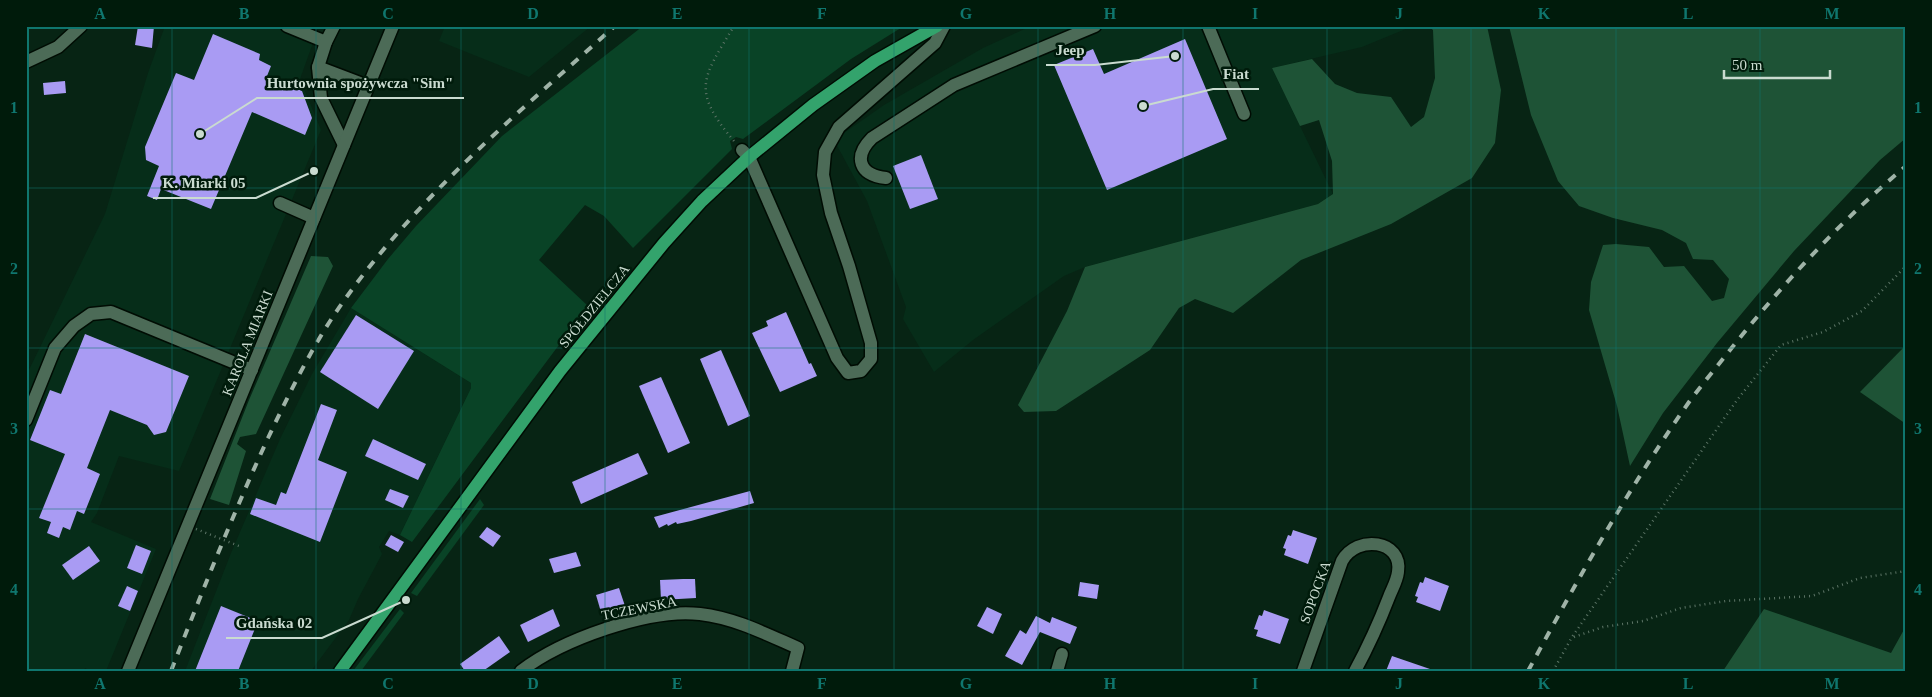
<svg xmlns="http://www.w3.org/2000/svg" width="1932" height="697" font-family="'Times New Roman',serif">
<rect width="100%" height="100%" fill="#072414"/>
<!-- built -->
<g fill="#062d19">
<polygon points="165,26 282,26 314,40 300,79 321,130 179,471 119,456 97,513 91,522 156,549 106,671 91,671 85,668 84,671 26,671 26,376 105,214 148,73"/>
<polygon points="445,26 591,26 529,77 439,41"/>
<polygon points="1031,26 1413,26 1362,47 1272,68 1333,194 1318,204 1085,267 1064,276 973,340 934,372 903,319 906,307 867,201 834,140 884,105 983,48"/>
<polygon points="351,308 471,383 471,388 400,535 389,531 379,547 382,554 358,599 349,620 311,671 185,671 231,553 280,439 312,374"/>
</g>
<!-- green -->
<g fill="#094326">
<polygon points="643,26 904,26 851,59 743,139 736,137 730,141 732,149 633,248 604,216 585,205 539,260 588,306 412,542 400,535 471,388 471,383 351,308 388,259 416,226 502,136"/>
<polygon points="480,499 484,505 417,596 411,593"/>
<polygon points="400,609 404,613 361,671 353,671"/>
</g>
<!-- forest -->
<g fill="#1e5336">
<polygon points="1428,26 1487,26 1501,90 1495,143 1472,178 1391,224 1301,260 1233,313 1195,299 1179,308 1150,350 1056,411 1024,412 1018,405 1067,311 1085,267 1318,204 1333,194 1332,161 1319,120 1300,126 1272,68 1312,59 1335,84 1357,93 1391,97 1411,127 1424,117 1435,78 1433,30"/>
<polygon points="1509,26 1906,26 1906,138 1880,160 1794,251 1717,343 1663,413 1630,466 1617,406 1589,310 1591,282 1603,245 1616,244 1649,247 1664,267 1684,266 1712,301 1724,298 1729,279 1713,260 1693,259 1686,243 1662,230 1613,218 1579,206 1558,181 1531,115"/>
<polygon points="311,256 328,257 333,266 256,434 240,437 237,444 246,451 229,505 210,499 249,400"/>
<polygon points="1906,345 1906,424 1860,392"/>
<polygon points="1764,609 1891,653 1906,626 1906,671 1723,671"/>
</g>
<!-- building -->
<g fill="#a99bf3">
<polygon points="138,26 154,26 152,48 135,45"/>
<polygon points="213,34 260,54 259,60 271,66 267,76 302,91 312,118 305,135 252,112 211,209 161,189 157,200 147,196 159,166 146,160 145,147 176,73 194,80"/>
<polygon points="1185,39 1227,139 1107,190 1054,65 1093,49 1104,74"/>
<polygon points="65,81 66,93 44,95 43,83"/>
<polygon points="921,155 938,199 910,209 893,166"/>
<polygon points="786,312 809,364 811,363 817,376 780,392 752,333 768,326 766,321"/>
<polygon points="356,315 414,351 378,409 320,372"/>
<polygon points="85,334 189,376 166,432 154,435 147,425 110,410 87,468 100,474 84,514 77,511 70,530 63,527 59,538 47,533 51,522 39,518 65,454 30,440 50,390 61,394"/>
<polygon points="721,350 750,416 728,426 700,359"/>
<polygon points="661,377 690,443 668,453 639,386"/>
<polygon points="321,404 337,410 318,460 347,472 320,542 250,514 256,498 276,505 281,492 286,494"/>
<polygon points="373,439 426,464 418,480 365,456"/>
<polygon points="638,453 648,474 581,504 572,482"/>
<polygon points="390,489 409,496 403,508 385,500"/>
<polygon points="750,491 754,503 691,521 677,524 676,522 668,526 667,524 659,528 654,517"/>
<polygon points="487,527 501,536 493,547 479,537"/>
<polygon points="1293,530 1317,538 1308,564 1284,555 1286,549 1283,548 1288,535 1291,536"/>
<polygon points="391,535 404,542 398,552 385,545"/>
<polygon points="136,545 151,551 142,574 127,568"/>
<polygon points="89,546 100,561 73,580 62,565"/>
<polygon points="576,552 581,566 554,573 549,559"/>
<polygon points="1425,577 1449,586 1440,611 1416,602 1418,597 1415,596 1420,582 1423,583"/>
<polygon points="683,579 695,579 696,598 661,600 660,580"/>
<polygon points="1080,582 1099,585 1097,599 1078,596"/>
<polygon points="127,586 138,591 130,611 118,606"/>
<polygon points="619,588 625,606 601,612 596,595"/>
<polygon points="221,606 258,621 238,671 195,671"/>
<polygon points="987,607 1002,614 993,634 977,626"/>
<polygon points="553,609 560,626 528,642 520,625"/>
<polygon points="1264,610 1289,619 1280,644 1256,636 1258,630 1254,629 1259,615 1262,616"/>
<polygon points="1036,616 1050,623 1052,617 1077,627 1070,644 1040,632 1022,665 1005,656 1020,630 1026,634"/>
<polygon points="499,636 510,652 483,671 465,671 460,664"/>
<polygon points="1392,656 1430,669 1430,671 1386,671"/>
</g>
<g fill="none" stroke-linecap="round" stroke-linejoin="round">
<!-- minor casing -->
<g stroke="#000c03" stroke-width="15">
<g id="minor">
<polyline points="287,26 326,42"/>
<polyline points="1208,26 1244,114"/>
<polyline points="26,62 58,47 81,26"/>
<polyline points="318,67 326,42 334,26"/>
<polyline points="344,145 321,98 318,67 368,86"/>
<polyline points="742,150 749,157 837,358 848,373 861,371 871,359 871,343 849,266 831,213 823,175 825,152 839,127 935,43 944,26"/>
<path d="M886,178C859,175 853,157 872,138L954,85L1095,26"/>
<polyline points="280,203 314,218"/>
<polyline points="26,420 55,348 74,326 91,314 111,312 252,370"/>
<polyline points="128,671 393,26"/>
<path d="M521,671C561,640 649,608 700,614C735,618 766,634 798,648L792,671"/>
<polyline points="1057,671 1062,654"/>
<path d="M1303,671L1342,561C1357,534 1403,540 1398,572C1397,581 1392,589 1389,597C1379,623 1368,647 1355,671"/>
</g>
</g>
<!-- major casing -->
<g stroke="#000c03" stroke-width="15">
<polyline id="major" points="340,671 560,371 664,243 702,201 749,157 813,105 875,61 937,26"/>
</g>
<!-- path -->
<g stroke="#5c7466" stroke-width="2.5" stroke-dasharray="1 4" stroke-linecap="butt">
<path d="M734,141C691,90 702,79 734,26"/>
<polyline points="1574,637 1603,627 1643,621 1681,608 1726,601 1812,596 1860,578 1906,571"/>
<polyline points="1553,671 1572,637 1737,400 1781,345 1823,332 1862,311 1906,266"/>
</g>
<!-- minor -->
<use href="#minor" stroke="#4c6b57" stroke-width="12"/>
<!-- major -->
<use href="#major" stroke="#33a36c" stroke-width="12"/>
<!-- rail -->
<g stroke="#9fb3a7" stroke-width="4" stroke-dasharray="9 9" stroke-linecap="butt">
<path d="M171,671C202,592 233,514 268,438C290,392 313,344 343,302C418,196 519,112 615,26"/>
<path d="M1528,671C1578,579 1629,487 1689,402C1701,386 1714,370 1726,355C1780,287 1839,222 1906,166"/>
</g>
<!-- path-bridge -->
<polyline stroke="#5c7466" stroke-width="2.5" stroke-dasharray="1 4" stroke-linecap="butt" points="196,529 239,546"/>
</g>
<!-- grid -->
<path fill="none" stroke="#0f766e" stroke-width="1" stroke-opacity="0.55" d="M172,26V671M316,26V671M461,26V671M605,26V671M749,26V671M894,26V671M1038,26V671M1183,26V671M1327,26V671M1471,26V671M1616,26V671M1760,26V671M26,188H1906M26,348H1906M26,509H1906"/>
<g text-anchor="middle" stroke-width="5" stroke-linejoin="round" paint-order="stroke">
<!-- street labels -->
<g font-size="14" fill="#cadbd0" stroke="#001b0b">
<text transform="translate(594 306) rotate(-51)" y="5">SPÓŁDZIELCZA</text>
<text transform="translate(247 343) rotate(-68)" y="5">KAROLA MIARKI</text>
<text transform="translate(1315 592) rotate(-70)" y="5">SOPOCKA</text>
<text transform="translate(639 608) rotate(-11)" y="5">TCZEWSKA</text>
</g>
</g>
<!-- callouts -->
<path fill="none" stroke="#cadbd0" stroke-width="2" d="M1175 56L1095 65H1046M1143 106L1213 89H1259M200 134L257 98H464M314 171L256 198H153M406 600L322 638H226"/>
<g fill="#cadbd0" stroke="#001b0b" stroke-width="2">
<circle cx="1175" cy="56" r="5"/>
<circle cx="1143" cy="106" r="5"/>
<circle cx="200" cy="134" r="5"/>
<circle cx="314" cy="171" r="5"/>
<circle cx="406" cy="600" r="5"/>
</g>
<g font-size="15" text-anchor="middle" font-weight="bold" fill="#cadbd0" stroke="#001b0b" stroke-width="5" stroke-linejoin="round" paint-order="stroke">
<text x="1070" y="55">Jeep</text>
<text x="1236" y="79">Fiat</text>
<text x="360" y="88">Hurtownia spożywcza "Sim"</text>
<text x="204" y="188">K. Miarki 05</text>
<text x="274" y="628">Gdańska 02</text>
</g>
<!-- border -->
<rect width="1932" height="697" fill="none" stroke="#001b0b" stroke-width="55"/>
<!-- scale -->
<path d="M1724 70v8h106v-8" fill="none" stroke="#cadbd0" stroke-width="2.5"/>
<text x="1732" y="70" font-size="15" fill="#cadbd0" stroke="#001b0b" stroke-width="4" paint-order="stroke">50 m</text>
<rect x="28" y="28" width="1876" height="642" fill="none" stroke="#0f766e" stroke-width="2"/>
<g font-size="16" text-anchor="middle" font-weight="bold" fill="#0f766e">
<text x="100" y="19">A</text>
<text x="244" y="19">B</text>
<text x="388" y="19">C</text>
<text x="533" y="19">D</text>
<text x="677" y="19">E</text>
<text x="822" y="19">F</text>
<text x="966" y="19">G</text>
<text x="1110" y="19">H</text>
<text x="1255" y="19">I</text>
<text x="1399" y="19">J</text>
<text x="1544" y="19">K</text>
<text x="1688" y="19">L</text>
<text x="1832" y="19">M</text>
<text x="14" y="113">1</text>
<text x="1918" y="113">1</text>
<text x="14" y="274">2</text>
<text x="1918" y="274">2</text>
<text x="14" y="434">3</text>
<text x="1918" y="434">3</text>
<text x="14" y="595">4</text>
<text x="1918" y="595">4</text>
<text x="100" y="689">A</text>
<text x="244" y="689">B</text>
<text x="388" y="689">C</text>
<text x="533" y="689">D</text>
<text x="677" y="689">E</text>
<text x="822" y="689">F</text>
<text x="966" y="689">G</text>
<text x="1110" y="689">H</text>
<text x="1255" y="689">I</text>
<text x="1399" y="689">J</text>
<text x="1544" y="689">K</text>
<text x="1688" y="689">L</text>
<text x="1832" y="689">M</text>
</g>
</svg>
